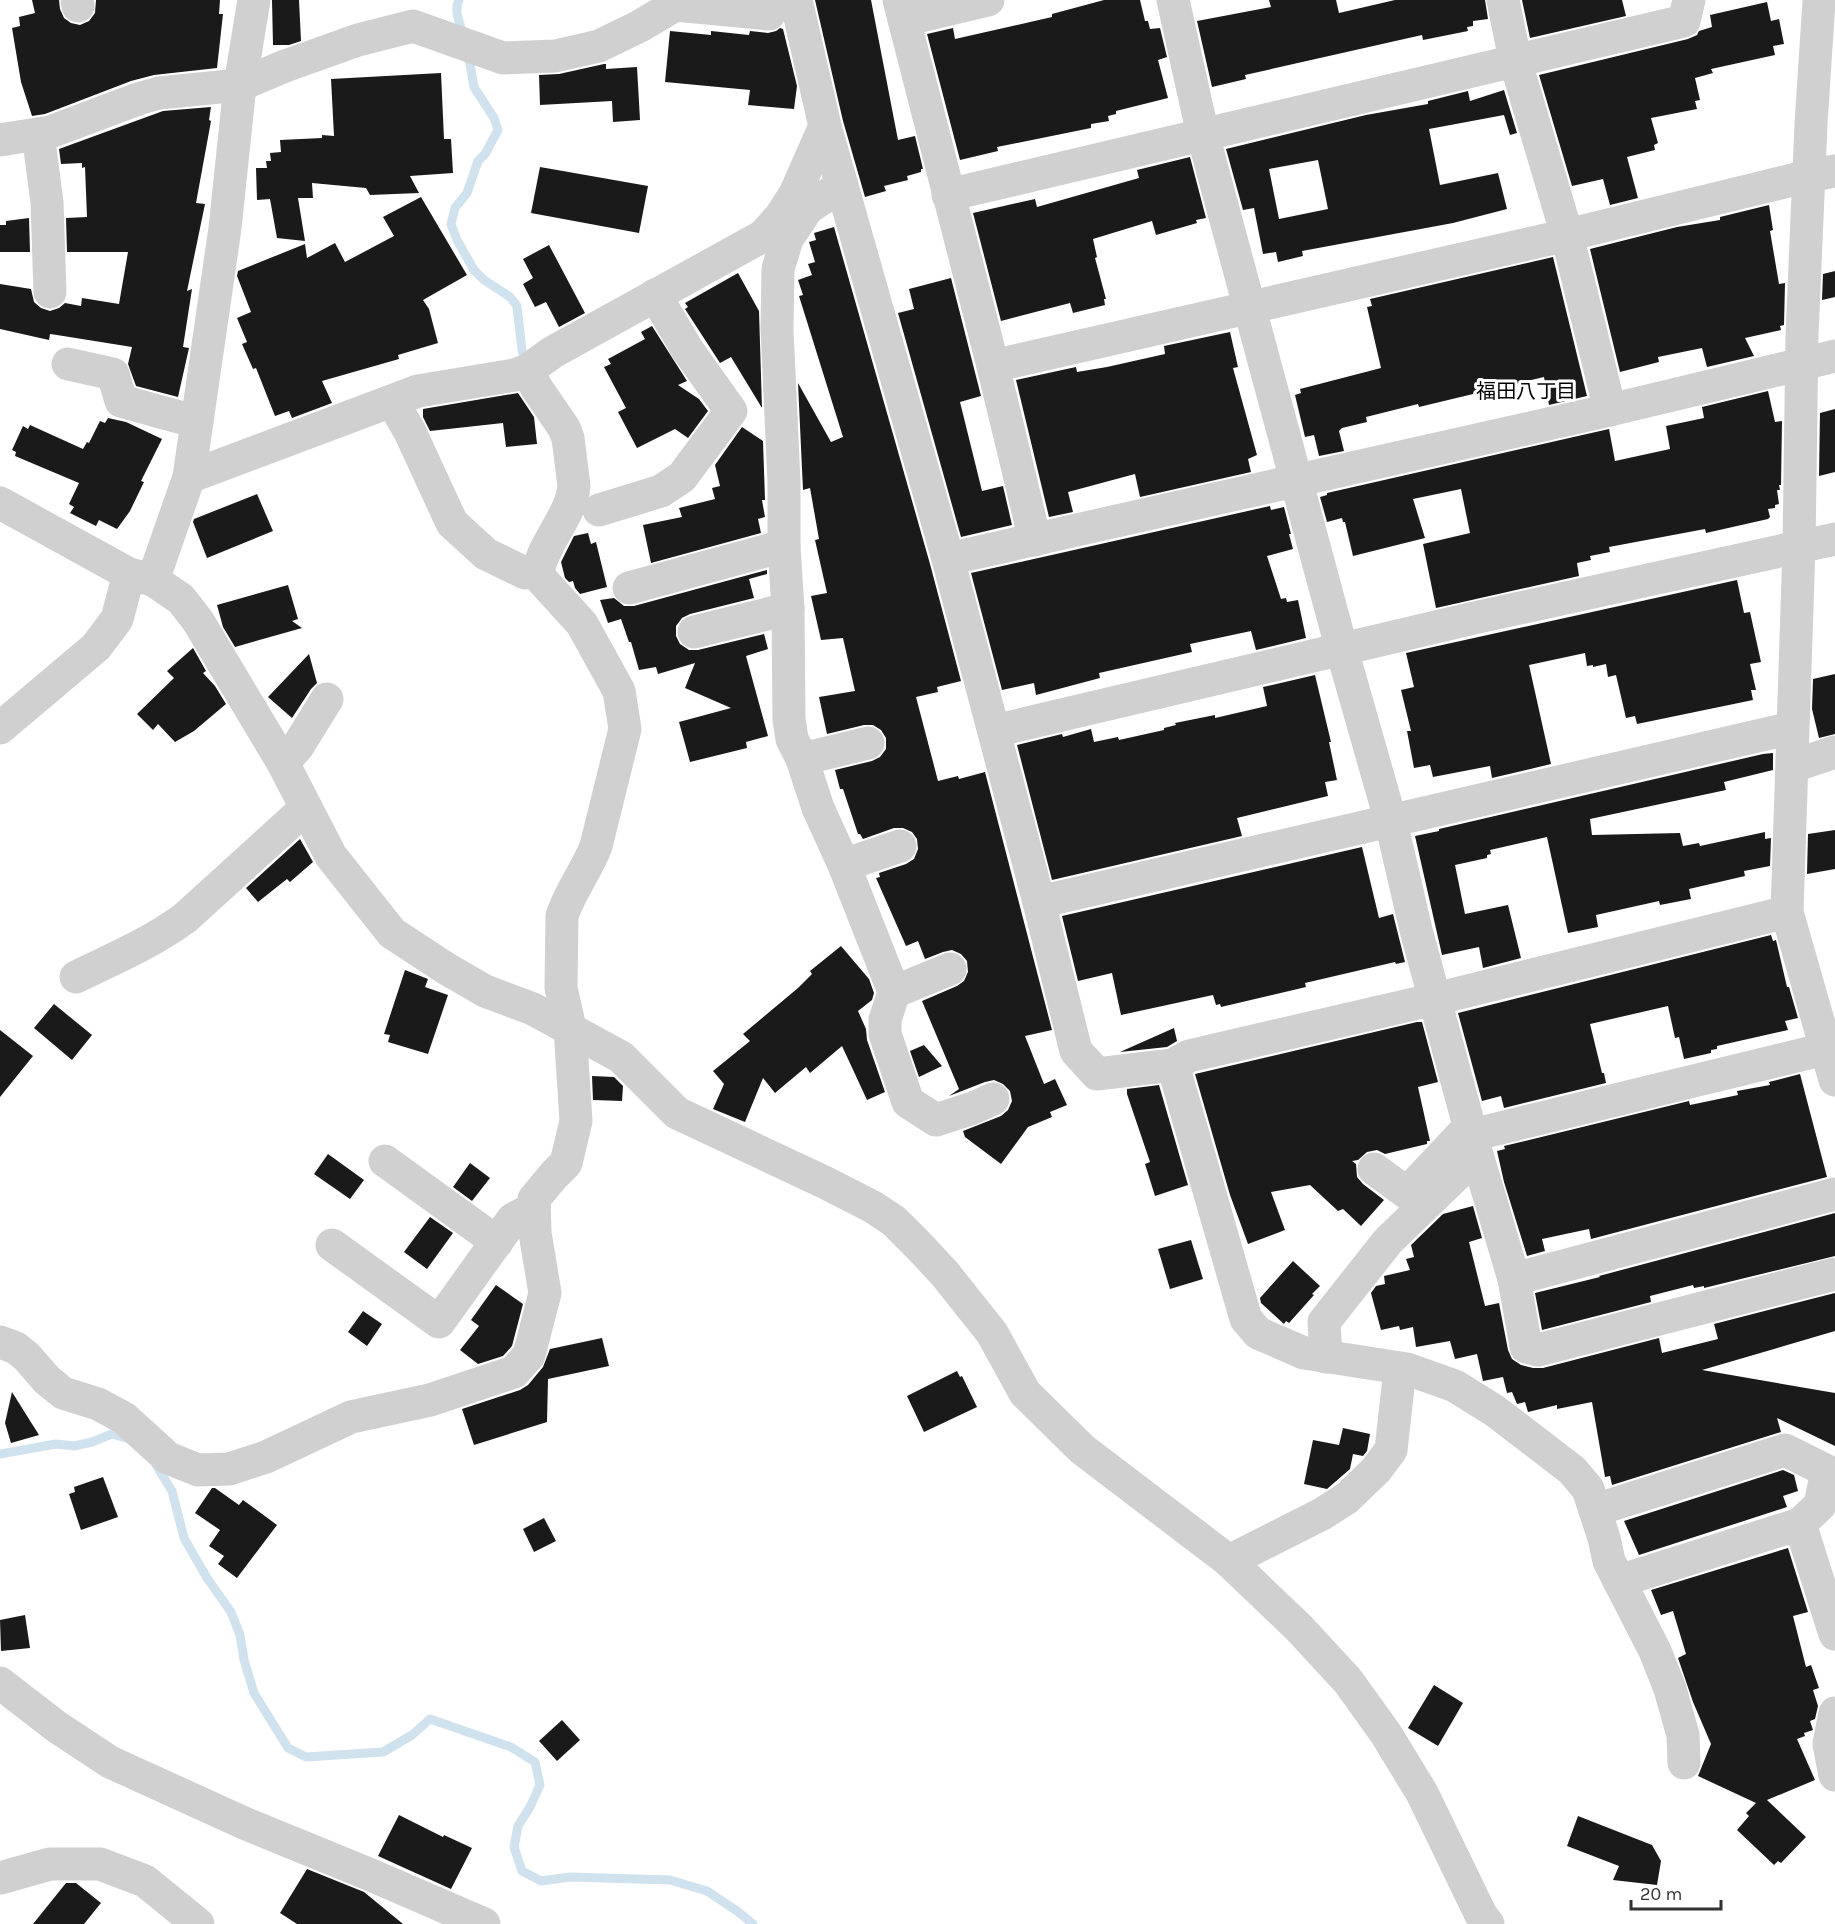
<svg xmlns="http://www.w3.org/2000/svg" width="1835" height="1924" font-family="Karla,'Noto Sans JP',sans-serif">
<rect width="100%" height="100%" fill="#fff"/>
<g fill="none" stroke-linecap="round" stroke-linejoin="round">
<!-- stream -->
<g stroke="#cfe2ee" stroke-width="9">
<path d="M459,0C453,11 461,25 464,37"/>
<polyline points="468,53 474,87 494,118 498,130 485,154 478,161 467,193 455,208 451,224 457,240 474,270 484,280 510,297 517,306 522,350 526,364"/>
<polyline points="0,1454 56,1444 74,1446 92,1442 112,1434 129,1439"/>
<polyline points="156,1465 172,1491 184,1538 207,1578 231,1612 240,1635 244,1660 254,1693 288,1748 306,1757 383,1752 412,1735 430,1719 511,1747 535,1762 540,1785 530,1807 518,1826 514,1847 522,1871 541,1881 570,1877 670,1880 707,1891 737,1911 753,1924"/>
</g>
</g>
<!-- building -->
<g fill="#1a1a1a" fill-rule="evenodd">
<polygon points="32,0 59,0 60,9 64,18 71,23 80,25 89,21 95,13 96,0 220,0 219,14 223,14 217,68 154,75 131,81 45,114 32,116 21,82 12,28 20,26 19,17 35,13"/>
<polygon points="272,0 299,0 301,41 289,45 273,45"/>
<polygon points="815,0 871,0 898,140 915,136 923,169 921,169 921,172 907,176 908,180 884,186 886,191 865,197 843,121"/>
<polygon points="1104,0 1140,0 1145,21 1148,21 1150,29 1160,28 1167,57 1158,60 1168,98 1116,111 1116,114 1108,116 1109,121 1091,124 1091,128 997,147 998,151 960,160 927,34 953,28 955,39 1052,17 1052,14"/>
<polygon points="1269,0 1336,0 1339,13 1395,0 1485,0 1488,19 1473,21 1473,26 1467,27 1468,31 1423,40 1422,35 1245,75 1246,79 1212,87 1197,21 1271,7"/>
<polygon points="1522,0 1622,0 1626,16 1530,38"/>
<polygon points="1767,2 1771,21 1779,19 1784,44 1773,46 1775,55 1711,69 1713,73 1695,78 1700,100 1695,101 1697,109 1651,118 1658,143 1654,145 1655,150 1627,157 1638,198 1610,205 1603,179 1572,186 1539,75 1688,39 1697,35 1699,31 1712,27 1710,15"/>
<polygon points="780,28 783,29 797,86 794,109 748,105 750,90 665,82 670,31 711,35 711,31 749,35 750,31 768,33 776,31"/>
<polygon points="604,64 606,64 606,69 637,67 640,120 613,122 612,101 540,105 539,75 559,74"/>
<polygon points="441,73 444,139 451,139 453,173 410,176 419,193 370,195 366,188 312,183 313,198 298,198 305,241 277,238 270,199 257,200 256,168 267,168 266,161 271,161 270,153 281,152 280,140 322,138 322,135 334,136 331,79"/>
<path d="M1504,90L1517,133L1510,135L1504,115L1429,129L1440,185L1498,173L1507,209L1453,223L1302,251L1303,256L1278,262L1276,252L1263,254L1254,208L1243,210L1226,149L1366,115L1428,104V101L1468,91L1470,101ZM1318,160L1328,209L1279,219L1269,169Z"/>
<polygon points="211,107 209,120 211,121 196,203 205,204 187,291 192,289 183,347 189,348 178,397 136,386 128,364 132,347 57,335 50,334 49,340 0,329 0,284 31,289 34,302 41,308 50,311 59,308 65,303 81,306 82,298 119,304 128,252 67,252 66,218 87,217 85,167 82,168 82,163 61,164 59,149 163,111"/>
<polygon points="1190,157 1206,218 1196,220 1197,223 1156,235 1152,221 1093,239 1097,257 1095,258 1106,299 1104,299 1105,305 1073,313 1070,303 1001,321 973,213 1035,199 1037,207 1139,178 1137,170"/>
<polygon points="540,167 648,186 639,233 531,213"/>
<polygon points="421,197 467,275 423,300 429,309 438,343 398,355 399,359 322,381 332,403 292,418 289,411 275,416 256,368 253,369 242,344 247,342 237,318 251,312 237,276 238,271 305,244 307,258 335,243 345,262 394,236 383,217"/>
<polygon points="1769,205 1773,230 1770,231 1779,284 1785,283 1784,325 1780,326 1781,330 1745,338 1754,356 1707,367 1702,348 1658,357 1659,362 1620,372 1590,249 1677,227 1720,220 1720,217"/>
<polygon points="29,218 30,252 0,252 0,225 6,225 6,221"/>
<polygon points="834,227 930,564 961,681 937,687 938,692 916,697 938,781 958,776 959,779 985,772 1052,1030 1025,1036 1044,1084 1055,1079 1067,1105 1050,1112 1052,1117 1028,1127 1001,1164 965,1137 963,1131 1001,1116 1008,1110 1012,1101 1010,1091 1003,1084 994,1080 985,1082 949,1096 959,1089 922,1001 957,986 964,981 968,972 967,961 961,954 952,950 943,952 925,959 918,941 906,946 876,878 880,877 879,873 906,864 914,859 918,849 917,839 912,832 903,828 894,828 863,839 860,834 858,834 843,789 840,789 835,770 872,761 880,757 886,749 886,738 881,730 873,725 864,725 827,734 819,697 855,691 843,638 821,640 811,596 827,593 815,540 819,539 810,488 803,490 798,383 831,442 843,437 799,296 803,295 798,280 812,275 808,264 815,262 809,242 816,240 814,233"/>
<polygon points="549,245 585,313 559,327 546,302 535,307 523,284 533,278 523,259"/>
<polygon points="1553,257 1587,396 1549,405 1544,377 1419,407 1418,404 1366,417 1367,422 1342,428 1339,431 1344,451 1319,456 1314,435 1305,437 1295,395 1301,393 1300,389 1381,368 1367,307 1372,306 1370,299"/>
<polygon points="1835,271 1835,297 1822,300 1823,274"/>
<polygon points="738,273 759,311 762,408 731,357 720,363 685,309 688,307 685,303"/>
<polygon points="951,278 981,396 960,402 982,491 1003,486 1012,525 961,537 898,313 914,309 909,289"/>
<polygon points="652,326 687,381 678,385 699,399 708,411 688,438 675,429 637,448 618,412 626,408 604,367 611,364 608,359 645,339 641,332"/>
<polygon points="1230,332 1238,367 1233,368 1257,455 1248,459 1251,472 1140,497 1135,474 1068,492 1073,512 1049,517 1016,380 1076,367 1077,372 1107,367 1165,354 1164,346"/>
<polygon points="1768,391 1775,422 1782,421 1781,485 1779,485 1780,490 1777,490 1779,504 1775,505 1775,508 1768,509 1770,517 1768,519 1706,533 1705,529 1609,547 1610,552 1590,556 1591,560 1577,563 1579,576 1436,608 1423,544 1470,533 1461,489 1413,499 1425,538 1353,556 1345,522 1343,522 1342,518 1327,522 1320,497 1327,495 1327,493 1609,429 1615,461 1670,449 1666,426 1704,418 1702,407"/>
<polygon points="518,393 534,417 537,444 506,447 503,423 430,431 423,417 423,409"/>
<polygon points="1835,409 1835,472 1819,476 1820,413"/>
<polygon points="108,418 126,422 162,439 141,481 144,482 130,511 117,529 99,520 96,526 70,513 74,507 69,504 79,483 15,456 16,452 12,450 23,426 28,429 30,425 83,449 87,442 89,443 100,421 105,423"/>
<polygon points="742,427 763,441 765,500 762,500 765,517 758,519 761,533 651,563 643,525 682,517 679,508 715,499 712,488 720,486 715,465"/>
<polygon points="257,494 273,531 207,558 193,522 194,519"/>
<polygon points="1270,506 1271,510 1284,507 1291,534 1289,534 1293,549 1267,556 1281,599 1286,598 1287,602 1298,600 1306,638 1256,650 1251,631 1190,644 1192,652 1099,673 1100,678 1036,695 1034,683 1002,690 971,573"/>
<polygon points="588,533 591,544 596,542 607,587 580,594 575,588 573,581 569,582 565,578 561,562 574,536"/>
<polygon points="767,570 767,574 749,579 754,598 690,614 682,618 676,626 676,636 680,644 689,650 698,650 764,634 768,649 746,656 768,736 746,742 747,748 690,762 679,722 731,708 685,688 695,663 658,674 656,667 639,670 631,642 629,642 621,619 608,623 600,600 614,598 624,606 634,606"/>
<polygon points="1737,580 1744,613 1750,612 1761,662 1750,664 1756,690 1751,690 1753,700 1637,724 1635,716 1626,718 1616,675 1608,677 1606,664 1593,667 1593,665 1587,666 1585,653 1529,665 1551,764 1492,778 1490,766 1433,777 1430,765 1414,768 1407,731 1411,731 1401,690 1414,687 1406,653"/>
<polygon points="288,585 298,619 292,621 302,628 235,647 223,627 217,605"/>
<polygon points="193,648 206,671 203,673 215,686 226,704 194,731 175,742 158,724 153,730 137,714 174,678 167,671"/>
<polygon points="309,654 317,683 311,689 292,718 268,697"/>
<polygon points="1835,674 1835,734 1819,738 1812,709 1813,679"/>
<polygon points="1315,675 1331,742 1329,742 1337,780 1325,782 1328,796 1237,818 1242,836 1052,880 1017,745 1062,734 1063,737 1091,729 1094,742 1118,737 1119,740 1164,730 1164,728 1176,725 1175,723 1215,715 1215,718 1267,706 1263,687"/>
<polygon points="1773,753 1773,770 1724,782 1726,790 1590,819 1592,835 1680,833 1683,846 1699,843 1700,846 1765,832 1765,839 1771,838 1770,866 1744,871 1745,876 1689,889 1691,899 1660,905 1659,901 1596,915 1598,927 1568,933 1547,837 1490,850 1491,854 1487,855 1487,858 1455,865 1465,914 1508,905 1521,958 1483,968 1479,947 1442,955 1415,836 1439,831 1439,829 1763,754"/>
<polygon points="1835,830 1835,869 1807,874 1808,834"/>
<polygon points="300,839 313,862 290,882 287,879 258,902 246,888"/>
<polygon points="1362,847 1379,918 1393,914 1405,962 1396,964 1395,962 1305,983 1306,987 1221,1007 1220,1004 1216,1005 1213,995 1121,1015 1112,973 1078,981 1062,916"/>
<polygon points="1771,935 1773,941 1776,940 1787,987 1789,987 1798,1018 1785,1021 1788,1030 1717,1046 1717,1049 1711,1050 1711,1053 1684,1059 1679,1037 1675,1038 1668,1006 1590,1024 1602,1073 1604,1073 1606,1083 1504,1108 1501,1096 1482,1101 1458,1013"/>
<polygon points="841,946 869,979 874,993 872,1000 858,1011 866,1029 867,1040 885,1092 867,1100 842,1046 810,1073 806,1067 775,1093 763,1078 745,1122 713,1109 724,1084 713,1071 750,1041 743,1034 798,988 812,974 810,971"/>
<polygon points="405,970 428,979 425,987 448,995 428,1054 388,1042 390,1035 384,1034"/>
<polygon points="54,1004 92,1035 72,1060 34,1028"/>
<polygon points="1417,1022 1422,1022 1438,1082 1418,1087 1430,1141 1427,1141 1427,1144 1385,1154 1377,1150 1367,1152 1358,1160 1352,1161 1356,1164 1357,1177 1363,1184 1384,1200 1361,1226 1343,1209 1338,1211 1310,1185 1271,1192 1285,1230 1248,1244 1230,1195 1195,1074"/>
<polygon points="1174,1028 1177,1041 1167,1047 1120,1052"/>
<polygon points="0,1030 33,1056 0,1097"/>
<polygon points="924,1045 942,1066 919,1077 910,1051"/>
<polygon points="1800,1074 1827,1177 1591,1239 1589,1229 1542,1239 1545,1251 1527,1256 1504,1182 1497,1151 1505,1149 1504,1146 1689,1101 1690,1105 1738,1095 1737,1091 1770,1085 1769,1082"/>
<polygon points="592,1076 614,1077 623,1086 622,1101 593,1100"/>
<polygon points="1159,1085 1188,1185 1155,1196 1145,1164 1150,1162 1127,1094 1127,1089"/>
<polygon points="328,1154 364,1180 350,1199 314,1174"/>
<polygon points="470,1163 490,1178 472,1201 453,1187"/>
<polygon points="1473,1206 1482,1238 1469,1242 1485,1306 1499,1303 1508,1350 1512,1359 1521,1365 1533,1368 1543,1368 1659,1338 1662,1353 1718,1339 1714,1324 1835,1293 1835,1331 1702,1370 1835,1393 1835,1446 1777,1418 1781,1432 1612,1485 1610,1476 1605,1477 1592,1402 1557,1409 1557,1405 1528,1412 1525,1402 1517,1404 1512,1392 1507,1393 1503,1377 1483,1381 1477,1354 1455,1359 1450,1341 1416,1347 1413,1327 1400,1330 1399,1326 1381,1330 1371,1293 1376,1286 1385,1284 1384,1276 1410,1270 1406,1259 1414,1257 1411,1245 1443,1214"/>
<polygon points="1835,1213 1835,1256 1704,1288 1704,1286 1694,1288 1693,1285 1650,1296 1651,1302 1542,1330 1535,1293 1600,1277 1599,1276"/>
<polygon points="430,1217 453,1233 427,1269 404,1252"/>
<polygon points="1191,1240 1203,1279 1170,1289 1158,1249"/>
<polygon points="1293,1261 1320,1286 1312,1294 1314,1295 1289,1323 1286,1321 1284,1324 1261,1303 1260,1298"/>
<polygon points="496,1285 523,1304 512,1346 503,1356 478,1364 460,1350 479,1326 471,1320"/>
<polygon points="363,1311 382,1324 367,1346 348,1332"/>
<polygon points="602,1338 609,1366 548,1379 547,1422 474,1445 462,1409 520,1390 528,1385 543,1367 550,1349"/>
<polygon points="957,1371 960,1377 962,1376 977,1407 924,1432 907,1396"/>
<polygon points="12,1392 39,1435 11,1443 5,1423"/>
<polygon points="1343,1428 1370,1434 1367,1451 1363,1456 1353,1454 1350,1469 1327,1489 1304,1484 1313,1440 1339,1445"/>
<polygon points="1783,1470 1794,1475 1798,1491 1783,1496 1787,1507 1639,1555 1624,1521"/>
<polygon points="103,1477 118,1517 81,1530 69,1494 75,1492 74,1487"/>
<polygon points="212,1488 215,1488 239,1505 243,1500 277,1525 237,1578 218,1564 224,1556 209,1546 220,1530 195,1513"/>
<polygon points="544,1518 556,1541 534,1552 523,1529"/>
<polygon points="1788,1548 1808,1612 1793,1616 1806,1667 1811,1665 1819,1688 1813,1690 1818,1706 1815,1719 1810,1721 1813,1730 1804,1733 1805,1736 1797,1739 1815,1780 1767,1800 1806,1837 1781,1863 1778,1861 1774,1865 1737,1830 1749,1816 1746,1813 1756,1803 1698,1776 1711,1744 1693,1702 1678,1658 1686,1654 1673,1611 1661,1615 1651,1590"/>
<polygon points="25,1615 30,1648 1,1651 0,1620"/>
<polygon points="1434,1685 1463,1703 1438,1746 1408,1728"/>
<polygon points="562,1720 580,1740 557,1761 539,1741"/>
<polygon points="399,1815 443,1837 444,1835 472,1848 451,1889 378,1856"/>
<polygon points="1578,1816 1652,1845 1661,1861 1657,1885 1613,1880 1619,1866 1567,1846"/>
<polygon points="307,1869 364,1892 403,1924 297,1924 280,1913"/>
<polygon points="66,1883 76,1883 101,1903 84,1924 33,1924"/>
</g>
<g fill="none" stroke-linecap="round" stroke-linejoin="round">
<!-- minor -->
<g stroke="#d0d0d0" stroke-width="33">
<polyline points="77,0 78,6"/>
<polyline points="796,0 825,126 948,559 1039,902 1076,1051 1097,1074 1173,1065 1189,1056 1435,999 1787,912"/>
<polyline points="899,0 993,366 1035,540"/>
<polyline points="1173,0 1203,135 1342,650 1391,822 1416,930 1477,1155 1514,1279 1835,1194"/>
<polyline points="1503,0 1515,60 1567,235 1610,410"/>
<polyline points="1819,1 1811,124 1802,336 1799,547 1787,912 1835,1080"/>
<polyline points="904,20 988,0"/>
<polyline points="38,134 47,202 50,292"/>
<polyline points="0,140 50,132 138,99 159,93 240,85 285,66 358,40 413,26 503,58 555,56 599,46 640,26 675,5 769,14 771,0"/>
<polyline points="842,185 807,209 787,239 778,269 777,329 784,482 784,546 788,609 789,719 792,739 802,759 818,808 844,865 894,992 885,1020 885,1034 908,1102 936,1120 973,1108 993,1099"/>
<polyline points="948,195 1684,21 1689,0"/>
<polyline points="68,364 113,374 121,401 197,422"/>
<polyline points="993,366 1567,235 1809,176 1835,171"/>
<polyline points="392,401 410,432 452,523 486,554 525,573 538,571"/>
<polyline points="189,477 418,391 515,375 528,370 553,352 763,236 780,217 795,194 825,126"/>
<polyline points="0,503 129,574 153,580 181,599 198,621 283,763 331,856 392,933 447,969 485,991 533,1009 621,1057 677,1113 824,1182 873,1207 894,1221 920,1247 945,1274 992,1333 1025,1393 1082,1449 1229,1561 1300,1629 1348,1681 1386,1734 1422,1793 1481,1915 1488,1924"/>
<polyline points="599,510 661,491 682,477 731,411 687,349 655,295"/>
<polyline points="948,559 1610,410 1835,356"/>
<polyline points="153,580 189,477 225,228 240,85 254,0"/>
<polyline points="629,588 784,546"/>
<polyline points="694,632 788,609"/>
<polyline points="0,728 96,647 117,619 129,574"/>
<polyline points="994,731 1474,618 1835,539"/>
<polyline points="802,759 868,743"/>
<polyline points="283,763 298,746 327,699"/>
<polyline points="1793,766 1835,752"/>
<polyline points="844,865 900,846"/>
<polyline points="1039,902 1792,728"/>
<path d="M76,977C113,959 151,943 185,918L306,808"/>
<polyline points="894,992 950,969"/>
<polyline points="1173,1065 1246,1319 1258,1333 1304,1353 1407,1369 1455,1386 1495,1411 1572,1470 1588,1489 1604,1538 1609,1561 1655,1651 1670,1689 1683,1735 1684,1763"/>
<polyline points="1472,1135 1825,1049"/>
<polyline points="385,1161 497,1242"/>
<polyline points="1374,1169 1407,1193 1469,1127"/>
<polyline points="332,1245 439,1322 513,1219 534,1208"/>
<polyline points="1514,1279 1526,1347 1538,1350 1835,1274"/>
<path d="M0,1342L16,1348L27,1357L47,1380L63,1393L98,1404L124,1418L168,1458L198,1470L229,1469L266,1457L351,1417L430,1400L514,1372L529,1355L545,1293L535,1233L534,1199L554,1175L566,1163L576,1121L570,1028L561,988L562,916C570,891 587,870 596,846L625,729L619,691L582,624L542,580L538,571C544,542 572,514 574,486L568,438L564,428L536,387L528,370"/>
<polyline points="1326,1357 1324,1322 1388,1241 1477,1155"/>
<polyline points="1595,1510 1785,1450 1827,1471 1820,1505 1800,1524 1835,1634"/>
<polyline points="1229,1561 1322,1514 1347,1498 1376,1470 1391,1450 1400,1369"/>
<polyline points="1619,1581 1800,1524"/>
<polyline points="0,1683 57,1727 110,1762 244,1823 371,1875 484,1924"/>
<polyline points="1835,1713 1829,1744 1835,1775"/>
<polyline points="0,1878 50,1864 100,1864 145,1881 198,1924"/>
</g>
</g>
<g text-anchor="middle" stroke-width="6" stroke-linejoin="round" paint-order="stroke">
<!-- neighbourhood labels -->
<g font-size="20" fill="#000" stroke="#fff">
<text x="1526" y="398">福田八丁目</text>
</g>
</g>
<!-- scale -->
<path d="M1631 1900v9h90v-9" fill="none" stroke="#333333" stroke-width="3"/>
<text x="1640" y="1900" font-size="18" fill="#333333" stroke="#ffffff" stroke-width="4.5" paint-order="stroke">20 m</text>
</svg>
